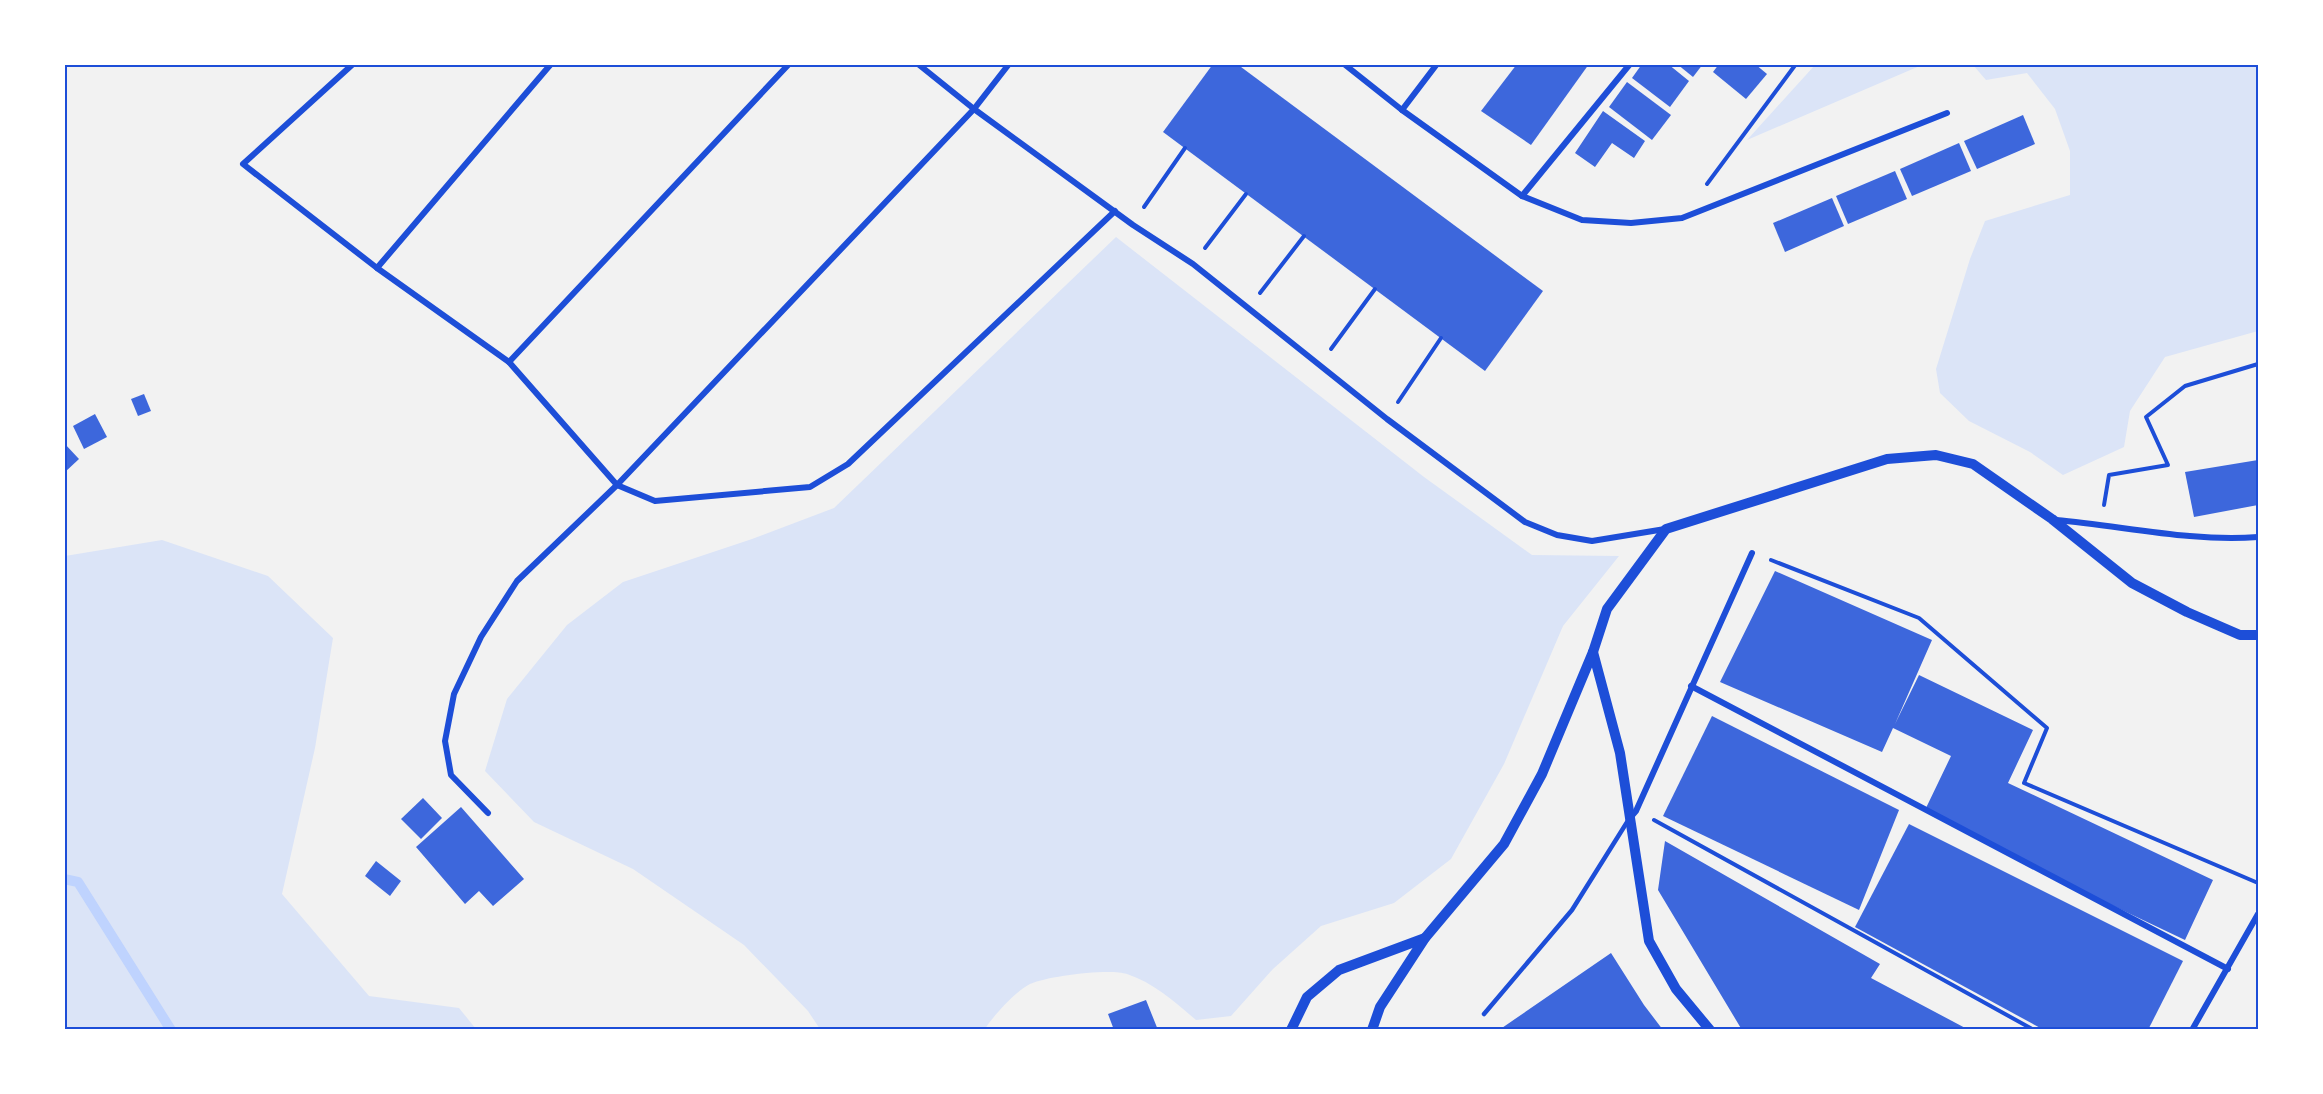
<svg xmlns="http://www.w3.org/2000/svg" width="2323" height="1094" font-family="'PT Sans Narrow',sans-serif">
<rect width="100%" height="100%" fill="#f2f2f2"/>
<!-- green -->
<g fill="#dbe4f7">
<polygon points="1815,65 1815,64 1922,65 1747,140"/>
<polygon points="1973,65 2258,65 2258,331 2165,357 2130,411 2124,447 2063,475 2030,452 1969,421 1940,393 1936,369 1970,259 1985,221 2070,195 2070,151 2055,109 2027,73 1986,80"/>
<path d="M1116,237L1424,477L1532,555L1619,556L1563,626L1504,764L1451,859L1394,903L1321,926L1273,969L1231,1016L1196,1020C1175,1002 1154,983 1127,974C1110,968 1047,976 1030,984C1017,990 992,1017 985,1029H820L808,1011L744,945L633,869L534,822L485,771L507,699L567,625L623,582L752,539L834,508Z"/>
<polygon points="162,540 268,576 333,638 315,748 282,894 369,996 459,1008 476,1029 65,1029 65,556"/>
</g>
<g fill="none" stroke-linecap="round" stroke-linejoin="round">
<!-- stream -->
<polyline stroke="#bfd3fe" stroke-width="10" points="64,879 78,882 171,1030"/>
</g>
<!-- building -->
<g fill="#3d67dc">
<polygon points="1213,64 1237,64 1543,291 1485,371 1163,132"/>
<polygon points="1517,64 1589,64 1531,145 1481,111"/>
<polygon points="1642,64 1668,64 1689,81 1670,107 1632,78"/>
<polygon points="1677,64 1703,64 1693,77"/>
<polygon points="1719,64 1755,64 1767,74 1746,99 1713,72"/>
<polygon points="1627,82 1671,115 1652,140 1609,107"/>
<polygon points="1603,111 1645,141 1634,158 1612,143 1595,167 1575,153"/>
<polygon points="2023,115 2035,144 1977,169 1964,141"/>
<polygon points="1959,143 1971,171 1912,196 1900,169"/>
<polygon points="1895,171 1907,199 1848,224 1836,196"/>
<polygon points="1832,198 1844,226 1785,252 1773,223"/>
<polygon points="144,394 151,411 138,416 131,399"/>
<polygon points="95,414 107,437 84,449 73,426"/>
<polygon points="64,443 79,459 64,473"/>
<polygon points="2258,460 2258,505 2194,517 2185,472"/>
<polygon points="1775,571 1932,640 1895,724 1919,675 2033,730 2008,783 2213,880 2185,940 2103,901 1926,808 1951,756 1893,728 1882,752 1720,682"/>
<polygon points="1712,716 1899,810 1859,910 1663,816"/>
<polygon points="423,798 442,818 421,839 401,819"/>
<polygon points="461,807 524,879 493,906 479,891 465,904 416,847"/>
<polygon points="1909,824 2183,961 2148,1030 2044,1030 1855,927"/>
<polygon points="1665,841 1880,964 1871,978 1969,1030 1742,1030 1658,890"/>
<polygon points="376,861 401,881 390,896 365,876"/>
<polygon points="1611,953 1644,1005 1663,1030 1499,1030"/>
<polygon points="1146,1000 1158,1030 1114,1030 1108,1014"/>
</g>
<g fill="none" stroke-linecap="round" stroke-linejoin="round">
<!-- path -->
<g stroke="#1d4ed8" stroke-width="4">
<polyline points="1707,184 1796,64"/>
<polyline points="1144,207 1185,148"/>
<polyline points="1205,248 1246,194"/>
<polyline points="1260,293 1304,236"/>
<polyline points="1331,349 1375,289"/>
<polyline points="1398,402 1441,338"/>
<polyline points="2104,505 2109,475 2168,465 2146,417 2185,386 2258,364"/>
<polyline points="1771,560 1919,618 2047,728 2024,783 2258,883"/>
<polyline points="1654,820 2034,1030"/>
</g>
<!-- service -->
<polyline stroke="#1d4ed8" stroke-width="4.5" points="1484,1014 1572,910 1629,819"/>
<!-- minor -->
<g stroke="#1d4ed8" stroke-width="6">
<polyline points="353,64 243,164 377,268 509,362 617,485 655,501 810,487 848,464 1115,211"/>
<polyline points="918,64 974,109 1133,225 1193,264 1387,419 1525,522 1557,535 1592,541 1665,529"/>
<polyline points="1344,64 1402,110 1522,196 1582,220 1631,223 1682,218 1947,113"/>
<polyline points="1402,110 1437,64"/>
<polyline points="1522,196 1630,64"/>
<polyline points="377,268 551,64"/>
<polyline points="509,362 789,64"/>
<path d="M2056,520C2124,526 2190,542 2258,537"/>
<polyline points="1691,686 2228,969"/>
<polyline points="488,813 451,775 445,741 454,694 481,637 517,581 617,485 974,109 1009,64"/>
<polyline points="1629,819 1636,811 1752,553"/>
<polyline points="2192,1030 2258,914"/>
</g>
<!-- tertiary -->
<g stroke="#1d4ed8" stroke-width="10">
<polyline points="1593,652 1620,753 1649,941 1676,989 1710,1030"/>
<polyline points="1291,1030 1307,997 1339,970 1425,938"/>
<polyline points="1372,1030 1380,1007 1425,938 1504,844 1542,774 1593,652 1607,609 1666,529 1887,459 1936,455 1973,464 2052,519 2132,583 2187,612 2240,635 2258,635"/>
</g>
</g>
<!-- border -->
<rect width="2323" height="1094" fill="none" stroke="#ffffff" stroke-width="132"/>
<rect x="66" y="66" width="2191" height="962" fill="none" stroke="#1d4ed8" stroke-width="2"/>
</svg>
